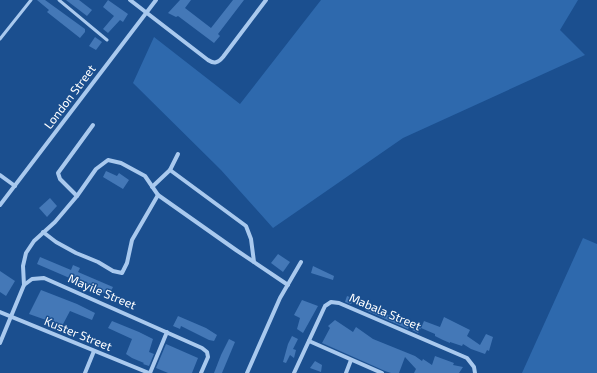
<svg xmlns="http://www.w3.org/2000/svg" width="597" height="373" font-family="'Exo 2',sans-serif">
<rect width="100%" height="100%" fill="#1b4f8f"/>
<!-- green -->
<g fill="#2e69ad">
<polygon points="321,0 578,0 560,30 585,55 403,138 273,228 221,170 133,83 154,37 240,104"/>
<polygon points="583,238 597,244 597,373 522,373"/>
</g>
<!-- building -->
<g fill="#4478b7">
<polygon points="37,0 45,0 85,29 85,32 80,38 47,12 49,10"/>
<polygon points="66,0 79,0 92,10 87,16"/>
<polygon points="108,0 128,14 123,22 120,20 108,33 103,29 114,16 103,7"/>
<polygon points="180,0 191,0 185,8 211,28 233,0 244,0 218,34 220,36 214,43 178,16 176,17 168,13"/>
<polygon points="95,37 102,42 96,50 89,46"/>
<polygon points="106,171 117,176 119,173 129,180 123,189 103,177"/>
<polygon points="50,198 57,206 47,217 39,208"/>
<polygon points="278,254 290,262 283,272 271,263"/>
<polygon points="40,257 71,270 73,265 80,268 78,272 113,287 109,295 37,264"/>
<polygon points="313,266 334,276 333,280 311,273"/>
<polygon points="0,271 15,281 6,296 0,292"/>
<polygon points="41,290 77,304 95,313 92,320 70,311 62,326 47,319 46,320 29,314"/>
<polygon points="347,296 355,299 351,304 345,302"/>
<polygon points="302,300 318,306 303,333 297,329 300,318 294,315"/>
<polygon points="368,304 379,310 380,308 389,316 390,314 409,327 408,329 365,310"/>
<polygon points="178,316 206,328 217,335 214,341 209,340 181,326 180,329 173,326"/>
<polygon points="444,317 470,330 467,336 480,345 486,334 493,337 489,351 487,350 485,354 471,349 463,344 462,346 450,342 450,343 443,340 435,336 435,334 421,328 424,321 440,327"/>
<polygon points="335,320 353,332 356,327 373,339 415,356 422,361 423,359 432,365 435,356 454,363 453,365 463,367 459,373 414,373 416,369 405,357 399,373 391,373 385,371 322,343 330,328 328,326"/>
<polygon points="112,321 139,332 153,339 149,352 154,354 149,366 143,364 144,363 132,358 126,354 132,339 108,328"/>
<polygon points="416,325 421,328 418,333 412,330"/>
<polygon points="292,336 298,339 293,349 296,350 294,358 290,355 286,363 283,362 288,344"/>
<polygon points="229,339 235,342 222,373 214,373 221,355"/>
<polygon points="166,344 198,358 192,373 168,373 156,368"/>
<polygon points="315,361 322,365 321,372 310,368"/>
</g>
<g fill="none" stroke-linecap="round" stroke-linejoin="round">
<!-- lane -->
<g stroke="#a9c9ee" stroke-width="3">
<polyline points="59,0 107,40"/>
<polyline points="0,39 31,0"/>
</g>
<!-- street -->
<g stroke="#a9c9ee" stroke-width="4">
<path d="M130,0L208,60C214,64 218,63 223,57L266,0"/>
<polyline points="170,170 246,226 251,239 254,262"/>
<polyline points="0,175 15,186"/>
<polyline points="152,187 170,170 178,154"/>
<polyline points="77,196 60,179 58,173 93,125"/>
<polyline points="0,205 156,0"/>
<polyline points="43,232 56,242 76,253 98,262 113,271 122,273 127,263 132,240 158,195"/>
<polyline points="24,285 23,266 26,253 34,241 55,222 77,196 96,169 108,160 121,163 145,176 158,195 236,250 288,285"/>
<polyline points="0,312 149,373"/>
<polyline points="309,341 382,373"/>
<polyline points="0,343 24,285 32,279 44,278 202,348 207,352 208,357 201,373"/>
<polyline points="85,373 94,351"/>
<polyline points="150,373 167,332"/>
<polyline points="247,373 280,298 301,262"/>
<polyline points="294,373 325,306 331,302 339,303 467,358 474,367 475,373"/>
<polyline points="346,373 351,360"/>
</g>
</g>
<g text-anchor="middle" stroke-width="3" stroke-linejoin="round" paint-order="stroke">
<!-- street labels -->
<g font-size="12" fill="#fff" stroke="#1b4f8f">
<text transform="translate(70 97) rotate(-53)" y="4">London Street</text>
<text transform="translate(102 292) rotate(23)" y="4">Mayile Street</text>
<text transform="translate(385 312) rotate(23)" y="4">Mabala Street</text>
<text transform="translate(78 334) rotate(22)" y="4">Kuster Street</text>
</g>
</g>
</svg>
